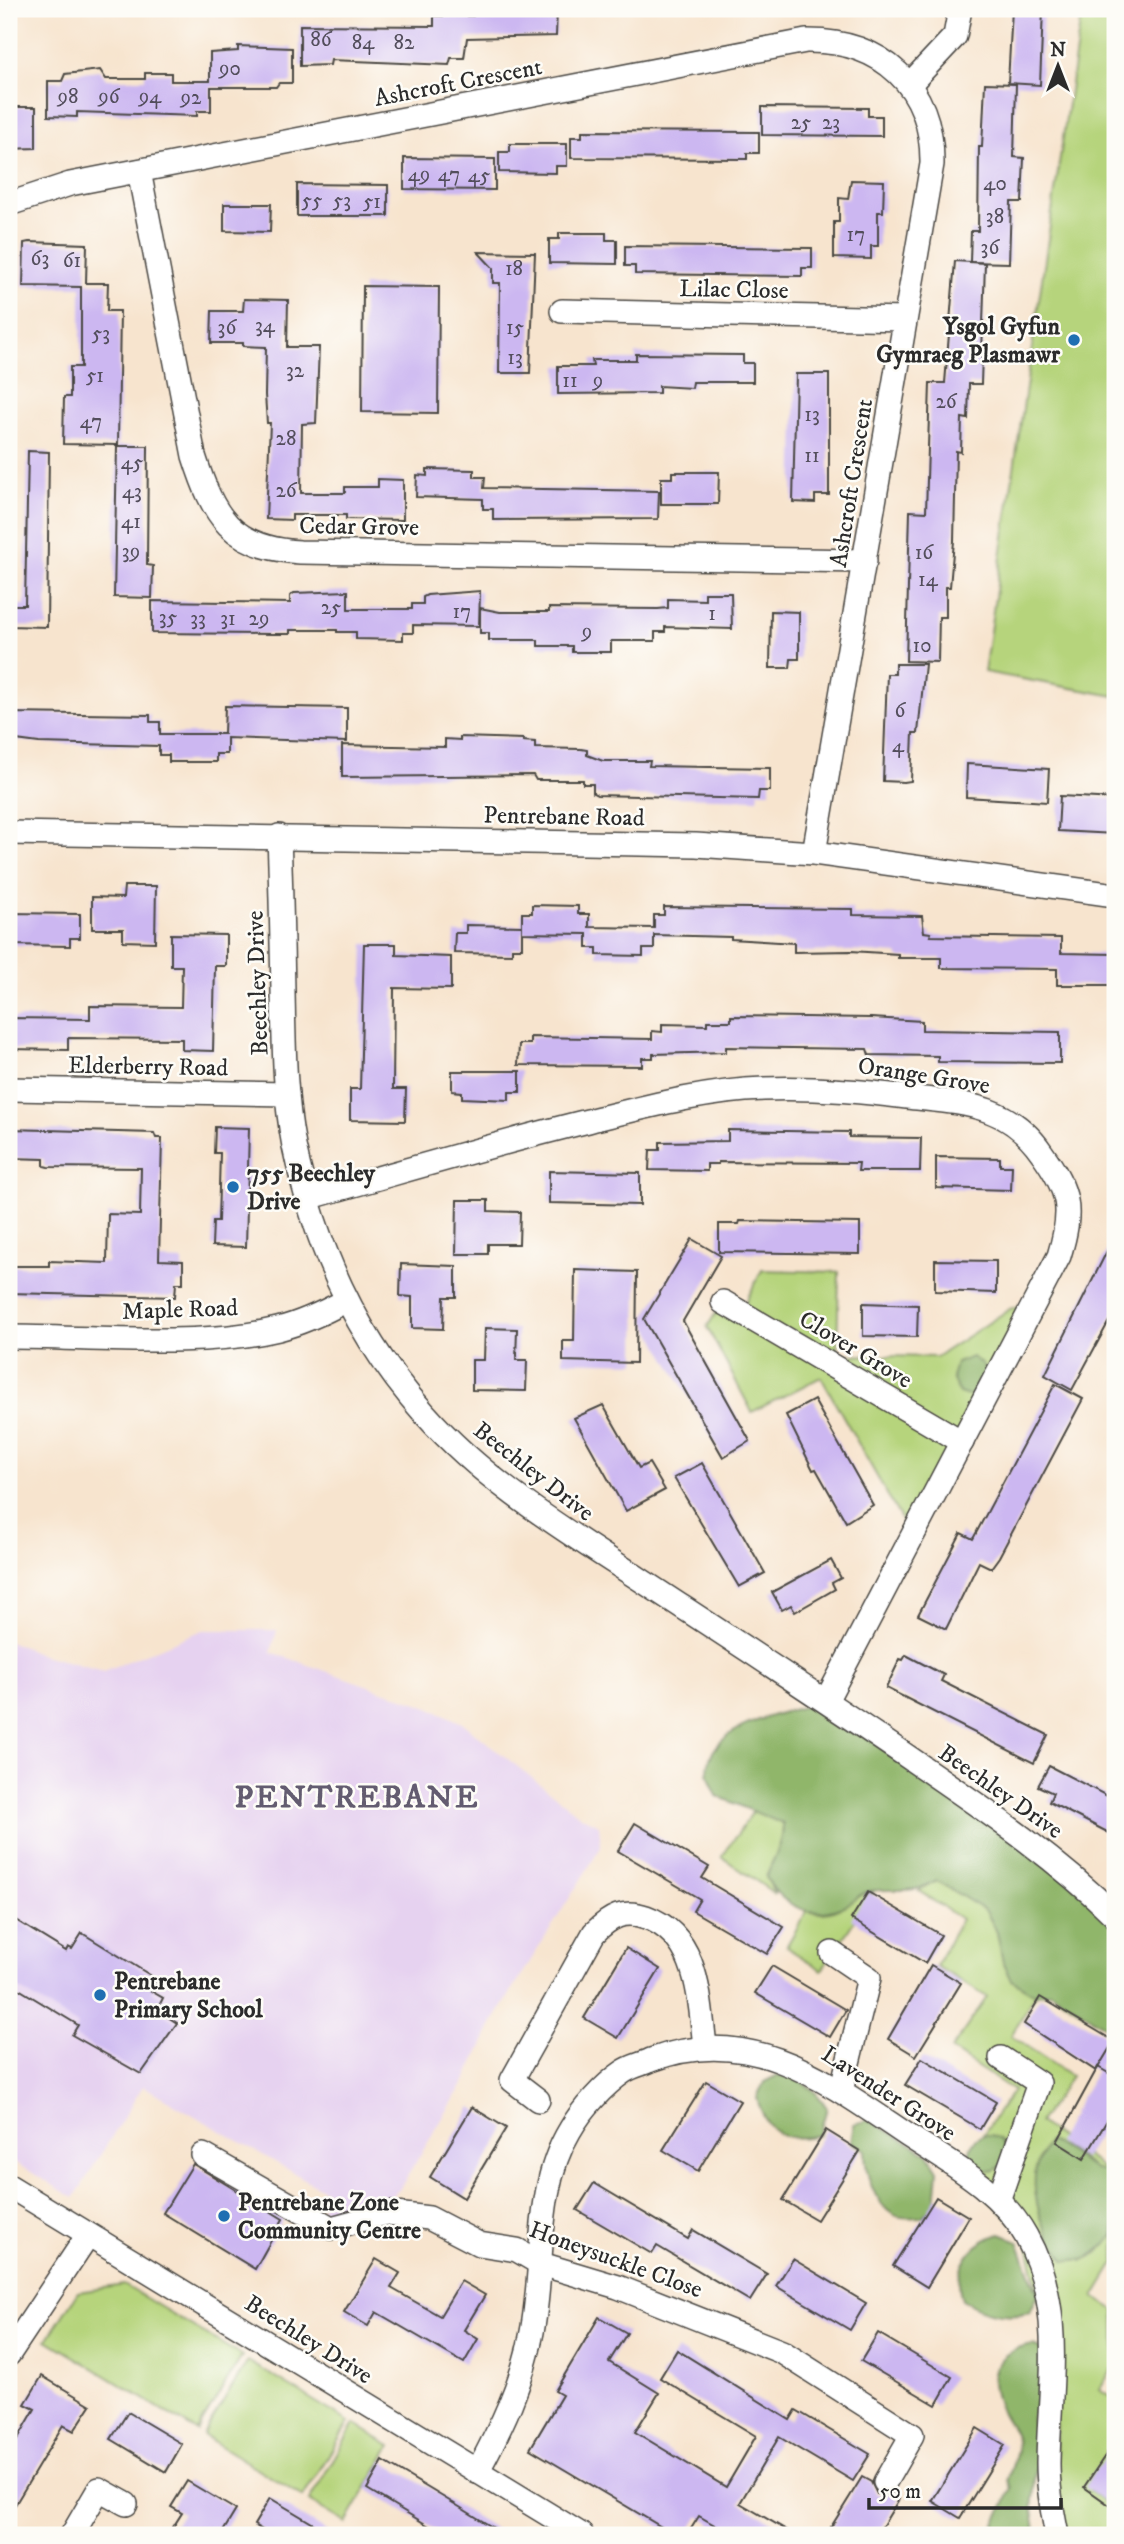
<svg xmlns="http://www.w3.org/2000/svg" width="1124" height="2544" font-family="'IM FELL DW Pica',serif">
<rect width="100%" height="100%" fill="#fdfcf7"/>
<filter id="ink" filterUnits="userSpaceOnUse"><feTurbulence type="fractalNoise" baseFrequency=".0143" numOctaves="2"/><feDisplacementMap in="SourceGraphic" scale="14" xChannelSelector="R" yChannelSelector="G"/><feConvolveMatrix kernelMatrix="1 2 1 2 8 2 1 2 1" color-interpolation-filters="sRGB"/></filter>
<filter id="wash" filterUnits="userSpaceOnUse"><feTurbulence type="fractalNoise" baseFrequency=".00686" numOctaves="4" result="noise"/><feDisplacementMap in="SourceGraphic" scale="28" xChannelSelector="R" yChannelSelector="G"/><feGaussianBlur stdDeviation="1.57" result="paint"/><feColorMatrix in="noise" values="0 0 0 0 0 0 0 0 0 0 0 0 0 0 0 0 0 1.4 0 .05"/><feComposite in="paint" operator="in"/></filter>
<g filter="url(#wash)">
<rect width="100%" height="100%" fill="#f7e4ce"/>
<!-- built -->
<polygon fill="#e6d2f0" points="203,1630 277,1630 271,1652 429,1707 462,1723 582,1817 599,1825 601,1847 494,2020 467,2078 399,2190 388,2198 325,2212 320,2210 329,2193 143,2086 74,2198 9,2159 9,1641 42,1655 104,1671"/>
<!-- green -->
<g fill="#b6d47b" stroke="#708053" stroke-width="2">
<polygon points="1082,9 1115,9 1115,696 984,672"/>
<polygon points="762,1270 839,1272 837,1355 936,1357 1010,1309 1037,1300 911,1537 821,1377 752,1412 707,1327 723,1302 741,1311"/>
<path d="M754,1810L783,1824C784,1843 773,1858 766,1877L775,1894L722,1857Z"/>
<polygon points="937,1881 986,1911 997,1932 1003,1962 1012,1980 1035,1994 1011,2036 1071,2076 1039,2123 1107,2171 1097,2171 1062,2144 1082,2261 1098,2253 1115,2234 1115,2262 1094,2297 1115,2310 1115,2366 1099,2389 1115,2399 1115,2453 1090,2491 1115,2509 1115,2535 1057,2535 1055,2368 1026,2236 959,2170 1013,2090 951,2050 987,1997 936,1966 961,1919 919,1891"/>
<path d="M874,1891L822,1970L786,1947L807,1911C843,1920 845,1895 874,1891Z"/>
<polygon points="124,2285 242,2356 197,2431 47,2340 78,2292"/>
<polygon points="248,2361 349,2422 303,2497 203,2435"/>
<polygon points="354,2424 391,2446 346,2523 309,2501"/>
</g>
<!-- forest -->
<g fill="#90b66b" stroke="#5e704b" stroke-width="2">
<polygon points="972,1357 982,1364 988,1375 982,1393 968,1396 959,1393 952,1378 956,1363"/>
<path d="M826,1701L1115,1916V2033L1051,1992L1035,1994L1012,1980L1003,1962L997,1932L986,1911L937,1881C909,1896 897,1887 869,1891C860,1893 854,1901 846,1905C815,1922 782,1907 766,1877C773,1858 784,1844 783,1824L717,1796C714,1788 708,1779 708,1771C708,1723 789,1712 826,1701Z"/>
<path d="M778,2075C803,2080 813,2086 827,2108L819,2135C782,2143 767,2134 757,2098L764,2082Z"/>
<path d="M868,2120L928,2154L938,2170L935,2204L922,2217C914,2217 901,2219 894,2215C873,2203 865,2172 865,2150L851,2142L854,2124Z"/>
<circle cx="988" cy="2153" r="18"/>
<path d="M1049,2142C1072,2146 1083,2171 1107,2171L1115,2163V2234C1100,2251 1090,2262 1066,2260C1040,2230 1020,2176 1049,2142Z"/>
<path d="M1001,2234L1018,2241L1038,2295L1030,2312C1005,2318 984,2313 962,2300C952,2269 970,2242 1001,2234Z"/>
<path d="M1033,2345L1047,2352L1043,2388L1032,2417L1038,2449L1032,2510L1036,2535H990L1012,2488L1008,2480C1010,2469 1017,2458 1017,2448C1017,2433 1008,2425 1002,2413C984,2377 993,2351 1033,2345Z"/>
</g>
<g id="blocks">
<!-- building -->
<g fill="#ccb7f1">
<polygon points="473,9 557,9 556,36 467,38 464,58 451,58 449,65 331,60 330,65 300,66 300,25 434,26 434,16 473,16"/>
<polygon points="1012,9 1043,9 1040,85 1008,83"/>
<polygon points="238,46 292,48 292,83 279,83 276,87 211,87 211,111 197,111 197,116 77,112 77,117 48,116 48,81 62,81 65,74 100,70 106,79 145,79 145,73 171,73 171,81 210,81 210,53 238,51"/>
<polygon points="985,83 1016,84 1014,157 1024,158 1022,202 1011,202 1009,263 970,262 971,231 978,231 979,147 982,147"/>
<polygon points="9,107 36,107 36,148 9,149"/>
<polygon points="762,107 868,108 868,116 882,116 882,136 762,135"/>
<polygon points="582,131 759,132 759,153 747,153 747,159 571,158 571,137 582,137"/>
<polygon points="510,144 567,144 567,166 556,166 556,173 499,172 499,152 510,152"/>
<polygon points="404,158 495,159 495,190 404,189"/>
<polygon points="851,180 884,181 883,212 878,212 878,246 871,246 871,259 834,258 834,222 839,222 839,198 848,199"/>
<polygon points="297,184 388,185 388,216 297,216"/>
<polygon points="224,204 271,204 270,232 224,231"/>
<polygon points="559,233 606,233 606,240 617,240 617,264 549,263 549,239 559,239"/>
<polygon points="29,242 87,244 86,283 108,283 107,311 120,311 118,445 63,444 64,397 70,397 70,367 81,367 81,287 23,286 24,243"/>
<polygon points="625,246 812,248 812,268 802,268 802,276 635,274 635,266 625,266"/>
<polygon points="478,252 535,253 530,373 499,373 500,283 493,283 493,268"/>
<polygon points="955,261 985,263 981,384 969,384 968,419 962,418 961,452 956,451 954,541 950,587 946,587 946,617 939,617 938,662 906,661 910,511 926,512 930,383 945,383"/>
<polygon points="363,286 439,287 438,413 362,412"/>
<polygon points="244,299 288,300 287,347 319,347 316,423 302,424 301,493 345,493 345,487 378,487 378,479 403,480 403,520 346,519 346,515 292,515 292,520 266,519 270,423 267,423 265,395 266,347 243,346 243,343 211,343 212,311 243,311"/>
<polygon points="636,354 743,355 743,363 753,363 753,382 693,382 692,388 659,386 659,393 558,394 558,366 593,366 592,360 636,360"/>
<polygon points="796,374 829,374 829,495 815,495 815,503 793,502"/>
<polygon points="117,446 148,446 147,565 153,566 152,598 114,597"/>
<polygon points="28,451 49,452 47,627 9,626 9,605 25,605"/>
<polygon points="427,469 474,470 474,477 485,477 484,488 659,491 658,519 493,520 493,509 483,509 483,499 416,497 417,475 427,476"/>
<polygon points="672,472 719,472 718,504 661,504 661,478 672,478"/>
<polygon points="348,591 348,609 412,609 412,604 423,604 423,597 427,595 480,591 479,626 413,625 413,633 403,633 403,640 356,639 356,632 337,632 337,630 290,630 290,634 274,634 152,633 152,601 290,603 290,596 294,593"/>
<polygon points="705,593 731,593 732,629 665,627 665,632 655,632 655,641 611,641 611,652 572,652 572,646 538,646 538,640 489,640 489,633 480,633 480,608 500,612 549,612 549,608 658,609 668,608 668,599 705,600"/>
<polygon points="771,611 799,612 799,659 791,659 790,668 770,668"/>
<polygon points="895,664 925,664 918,733 913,733 911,781 904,782 883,781 887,674 895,674"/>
<polygon points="225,706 347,708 347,742 227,738 227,754 216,754 216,762 169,762 169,755 159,755 159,746 39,743 9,739 9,713 150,715 150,722 160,722 160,734 224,734"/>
<polygon points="460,737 523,739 523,741 535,742 535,748 581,749 587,750 587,755 603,761 650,761 649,766 770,768 770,791 759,791 758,799 597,795 593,793 593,784 583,784 583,780 536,780 533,775 342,777 342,745 445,747 445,739 460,740"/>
<polygon points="967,764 1049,769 1047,802 966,797"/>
<polygon points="1060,796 1115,799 1115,834 1058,831"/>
<polygon points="124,886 156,886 155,942 123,941 123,929 92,929 92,897 123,898"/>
<polygon points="532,905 578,906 578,914 589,914 589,927 654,928 654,915 664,915 664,907 853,909 853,915 922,916 924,932 931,933 930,936 1061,938 1061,953 1115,954 1115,985 1057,985 1057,969 941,968 941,958 898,958 898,954 851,951 794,952 794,943 731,939 731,937 654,935 654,949 643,949 643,956 597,955 597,948 587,948 587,934 522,933 522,913 532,913"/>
<polygon points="9,913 80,914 80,938 70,938 70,946 9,945"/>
<polygon points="466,925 522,926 522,948 512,948 512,954 454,953 455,933 466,933"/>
<polygon points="171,934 226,935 226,966 215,966 213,1051 182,1050 182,1039 68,1038 68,1050 9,1049 9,1018 90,1019 90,1006 181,1007 182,966 171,966"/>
<polygon points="364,944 396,944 396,955 451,957 451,989 394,988 393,1089 406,1089 405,1121 350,1120 350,1089 360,1089"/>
<polygon points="731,1016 871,1018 922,1021 922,1030 1060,1032 1060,1063 938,1062 938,1056 869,1055 867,1049 726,1047 726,1052 653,1054 653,1058 642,1058 642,1066 518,1065 519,1044 530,1044 530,1037 652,1039 652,1031 662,1032 662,1024 707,1025 707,1021 731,1021"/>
<polygon points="452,1071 520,1071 520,1092 509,1092 509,1100 462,1098 462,1092 452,1091"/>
<polygon points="215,1127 249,1128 246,1247 212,1246 213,1221 218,1221 220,1153 214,1153"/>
<polygon points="9,1129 154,1133 156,1138 162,1138 159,1260 183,1261 183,1283 176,1283 175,1297 9,1293 9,1266 49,1266 49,1261 107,1263 108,1214 140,1215 141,1168 48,1167 44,1166 44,1159 9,1158"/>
<polygon points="728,1130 849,1132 849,1137 921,1138 920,1171 858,1171 859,1163 718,1162 718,1164 707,1164 707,1171 649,1170 650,1150 660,1150 660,1142 728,1141"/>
<polygon points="936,1157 1000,1158 1000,1166 1012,1166 1011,1190 936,1188"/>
<polygon points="549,1171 640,1173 640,1205 549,1203"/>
<polygon points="457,1200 488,1200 488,1211 520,1212 519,1244 488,1244 488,1254 456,1254"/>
<polygon points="740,1221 860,1223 860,1254 719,1252 719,1224 739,1224"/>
<polygon points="1115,1235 1115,1310 1072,1390 1045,1375"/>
<polygon points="692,1239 721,1256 683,1321 750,1441 723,1457 644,1319"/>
<polygon points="935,1260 996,1261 996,1293 935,1291"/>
<polygon points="401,1264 456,1266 456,1297 444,1297 443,1329 412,1328 412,1297 400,1296"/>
<polygon points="575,1270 637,1272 636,1363 563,1361 563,1341 574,1341"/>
<polygon points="863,1303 918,1305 917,1337 863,1336"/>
<polygon points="485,1328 517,1329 516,1360 527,1360 526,1391 472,1390 472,1360 484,1360"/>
<polygon points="1055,1384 1083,1399 999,1557 991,1568 979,1562 946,1629 918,1615 961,1533 973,1539"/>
<polygon points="814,1400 873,1505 846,1522 816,1469 813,1470 786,1415"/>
<polygon points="603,1405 639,1468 649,1463 665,1490 626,1511 574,1418"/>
<polygon points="702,1463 765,1573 739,1587 674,1478"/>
<polygon points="831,1560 841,1578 832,1583 835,1589 795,1612 791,1605 782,1610 772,1592"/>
<polygon points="906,1655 944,1675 941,1681 1048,1735 1034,1763 886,1688 900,1659 903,1660"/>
<polygon points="1049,1766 1115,1800 1115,1836 1049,1802 1053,1793 1038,1786"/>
<polygon points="635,1823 709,1867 702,1878 784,1927 767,1954 693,1911 700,1899 618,1851"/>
<polygon points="868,1892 941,1935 925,1963 851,1919"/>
<polygon points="9,1916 66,1951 68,1947 72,1949 82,1933 158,1980 151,1991 163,1998 157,2010 177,2023 141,2074 72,2035 78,2025 9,1983"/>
<polygon points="626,1948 660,1969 618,2038 584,2018"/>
<polygon points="931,1965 961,1983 916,2056 888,2039"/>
<polygon points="772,1966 846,2010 830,2037 755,1993"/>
<polygon points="1040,1997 1114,2041 1096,2071 1024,2024"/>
<polygon points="922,2058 996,2102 980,2129 905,2085"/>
<polygon points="1098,2067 1115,2077 1115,2107 1084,2159 1057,2142"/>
<polygon points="706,2081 740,2101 698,2171 663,2150"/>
<polygon points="472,2107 506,2128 464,2198 430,2177"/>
<polygon points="826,2130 860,2151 817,2220 783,2200"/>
<polygon points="193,2164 283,2219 255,2269 163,2213"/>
<polygon points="594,2183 688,2239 693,2230 767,2274 750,2301 657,2246 652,2254 577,2210"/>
<polygon points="936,2197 969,2217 927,2287 893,2266"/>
<polygon points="376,2259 400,2273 391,2288 440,2316 461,2281 485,2295 464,2330 478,2339 464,2363 376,2312 368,2326 344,2312"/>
<polygon points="793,2259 866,2303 850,2330 776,2286"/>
<polygon points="599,2317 627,2333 609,2362 659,2393 635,2432 726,2487 756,2436 660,2378 677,2350 790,2420 796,2410 870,2454 853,2481 779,2437 740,2503 795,2535 732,2535 699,2516 687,2535 675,2535 530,2449 562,2395 555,2391"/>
<polygon points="878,2333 952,2377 936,2405 861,2361"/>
<polygon points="42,2376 91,2405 74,2431 63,2425 9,2515 9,2454 35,2409 25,2404"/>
<polygon points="128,2412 182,2444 166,2472 111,2439"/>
<polygon points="977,2428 1005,2445 960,2518 932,2501"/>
<polygon points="1115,2441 1115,2509 1084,2487"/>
<polygon points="383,2461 458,2506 505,2535 444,2535 367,2489"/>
<polygon points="862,2477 871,2482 877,2494 892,2494 899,2499 877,2535 826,2535"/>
<polygon points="187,2481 236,2510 221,2535 168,2535 182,2513 171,2507"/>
<polygon points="270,2498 332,2535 271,2535 254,2525"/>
</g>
</g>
</g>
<g filter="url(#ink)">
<use href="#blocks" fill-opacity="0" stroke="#4a4743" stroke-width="2"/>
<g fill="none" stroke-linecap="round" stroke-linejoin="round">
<!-- street casing -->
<g stroke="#4a4743" stroke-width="26">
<g id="street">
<polyline points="909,85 955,36 960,9"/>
<path d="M139,171L194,456C213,516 231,548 300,552L865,561"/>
<path d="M9,204L70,184L806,41C882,40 933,86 932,164L814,853"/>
<polyline points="562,311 904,319"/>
<polyline points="9,833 696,845 814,853 1115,895"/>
<path d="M279,836C281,888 282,940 283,991C284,1043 284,1095 294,1146C315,1245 357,1338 425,1414C486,1483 565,1530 641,1580C731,1639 822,1698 911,1759C982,1808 1053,1855 1115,1916"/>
<polyline points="9,1089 287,1094"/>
<path d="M307,1198C401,1172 494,1144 588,1121C645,1107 705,1091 764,1089C813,1087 859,1091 907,1097C961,1103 1008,1103 1042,1153C1070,1192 1073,1210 1059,1256L826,1701"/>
<polyline points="723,1302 962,1442"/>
<path d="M9,1337C91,1337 200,1348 278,1329C302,1323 325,1312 347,1300"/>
<polyline points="832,1953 869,1978 841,2091"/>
<path d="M538,2100L512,2080L594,1933C610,1917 624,1909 646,1917C699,1936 699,1998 705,2046"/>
<polyline points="203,2155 331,2228 387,2213 429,2218 479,2244 517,2250 541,2264 618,2287 782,2352 912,2435 885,2482"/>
<polyline points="9,2186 582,2535"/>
<polyline points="999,2198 1039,2083 1001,2058"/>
<polyline points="9,2354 88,2235"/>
<path d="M477,2472C501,2428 523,2382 532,2332C545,2266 534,2189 570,2130C582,2109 604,2085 623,2072C631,2066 643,2064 651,2060C751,2022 828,2082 907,2135C950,2163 1001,2190 1026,2236C1066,2308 1049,2385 1048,2463C1048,2488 1052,2511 1057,2535"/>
<polyline points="72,2535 99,2489 126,2504"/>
</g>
</g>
<!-- street -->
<use href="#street" stroke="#fff" stroke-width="23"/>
</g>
</g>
<!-- markers -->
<g fill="#1f6fb2" stroke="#fdfcf7" stroke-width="2.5">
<circle cx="1074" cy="340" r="7"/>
<circle cx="233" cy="1187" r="7"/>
<circle cx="100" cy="1995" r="7"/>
<circle cx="224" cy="2216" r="7"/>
</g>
<g text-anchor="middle" stroke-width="5" stroke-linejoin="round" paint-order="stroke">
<!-- number labels -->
<g font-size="21" fill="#534e5c">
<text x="321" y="46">86</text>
<text x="363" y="49">84</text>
<text x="404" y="49">82</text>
<text x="230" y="75">90</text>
<text x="68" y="103">98</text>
<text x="109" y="103">96</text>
<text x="150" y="103">94</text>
<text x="191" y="104">92</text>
<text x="801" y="129">25</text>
<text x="831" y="129">23</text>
<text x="419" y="181">49</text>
<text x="449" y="181">47</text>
<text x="479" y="182">45</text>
<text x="995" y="190">40</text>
<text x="312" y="207">55</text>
<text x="342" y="207">53</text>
<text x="372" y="208">51</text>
<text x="995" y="223">38</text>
<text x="856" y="241">17</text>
<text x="990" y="254">36</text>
<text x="40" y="265">63</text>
<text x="72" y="267">61</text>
<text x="514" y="275">18</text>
<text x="265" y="332">34</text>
<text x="227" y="334">36</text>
<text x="515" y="334">15</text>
<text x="101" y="340">53</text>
<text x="515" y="364">13</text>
<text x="295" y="377">32</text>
<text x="95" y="382">51</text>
<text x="570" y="387">11</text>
<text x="598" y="387">9</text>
<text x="946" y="408">26</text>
<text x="812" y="421">13</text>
<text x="91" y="428">47</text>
<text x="286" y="445">28</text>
<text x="812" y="462">11</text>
<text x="132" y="469">45</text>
<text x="286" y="497">26</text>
<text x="132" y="498">43</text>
<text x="131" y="528">41</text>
<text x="131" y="558">39</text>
<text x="924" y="559">16</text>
<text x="928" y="586">14</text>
<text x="331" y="614">25</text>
<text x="462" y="618">17</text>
<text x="712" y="620">1</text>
<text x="168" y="624">35</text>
<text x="198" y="625">33</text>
<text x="228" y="625">31</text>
<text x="259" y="625">29</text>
<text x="587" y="638">9</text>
<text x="922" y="652">10</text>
<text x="900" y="717">6</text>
<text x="898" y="752">4</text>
</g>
<!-- street labels -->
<g font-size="24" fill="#2b2b2b" stroke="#fdfcf7">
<text transform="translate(458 82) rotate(-11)" y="8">Ashcroft Crescent</text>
<text transform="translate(734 289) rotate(1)" y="8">Lilac Close</text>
<text transform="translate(851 483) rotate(-81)" y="8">Ashcroft Crescent</text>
<text transform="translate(359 526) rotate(1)" y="8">Cedar Grove</text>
<text transform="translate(564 816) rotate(1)" y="8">Pentrebane Road</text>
<text transform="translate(257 983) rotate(-92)" y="8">Beechley Drive</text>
<text transform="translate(148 1066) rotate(1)" y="8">Elderberry Road</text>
<text transform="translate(924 1075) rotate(9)" y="8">Orange Grove</text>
<text transform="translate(180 1309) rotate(-2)" y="8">Maple Road</text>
<text transform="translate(856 1349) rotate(31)" y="8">Clover Grove</text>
<text transform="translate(534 1471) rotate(38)" y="8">Beechley Drive</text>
<text transform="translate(1001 1791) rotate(35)" y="8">Beechley Drive</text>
<text transform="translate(889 2093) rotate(33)" y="8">Lavender Grove</text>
<text transform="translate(616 2259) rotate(20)" y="8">Honeysuckle Close</text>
<text transform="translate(309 2339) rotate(32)" y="8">Beechley Drive</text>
</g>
<!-- poi labels -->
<g font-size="24" font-weight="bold" fill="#2b2b2b" stroke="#fdfcf7" text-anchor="start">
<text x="1060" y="334" text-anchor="end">Ysgol Gyfun<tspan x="1060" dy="28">Gymraeg Plasmawr</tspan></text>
<text x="247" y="1181">755 Beechley<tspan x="247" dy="28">Drive</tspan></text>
<text x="114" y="1989">Pentrebane<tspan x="114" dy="28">Primary School</tspan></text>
<text x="238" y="2210">Pentrebane Zone<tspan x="238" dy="28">Community Centre</tspan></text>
</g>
<!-- district labels -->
<g font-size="32" font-weight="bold" letter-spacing="2" fill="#635c70" stroke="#fdfcf7">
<text x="357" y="1807">PENTREBANE</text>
</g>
</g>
<!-- margin -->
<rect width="1124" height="2544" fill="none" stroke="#fdfcf7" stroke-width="35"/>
<!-- north arrow -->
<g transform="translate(1058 66)" stroke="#fdfcf7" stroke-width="5" paint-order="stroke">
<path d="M0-5L12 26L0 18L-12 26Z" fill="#2b2b2b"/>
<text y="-10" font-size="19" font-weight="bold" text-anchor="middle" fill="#2b2b2b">N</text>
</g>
<!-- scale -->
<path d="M869 2498v10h192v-10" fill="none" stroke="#2b2b2b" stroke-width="3.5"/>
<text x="879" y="2498" font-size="21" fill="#2b2b2b" stroke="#fdfcf7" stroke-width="5" paint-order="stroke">50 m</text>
</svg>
